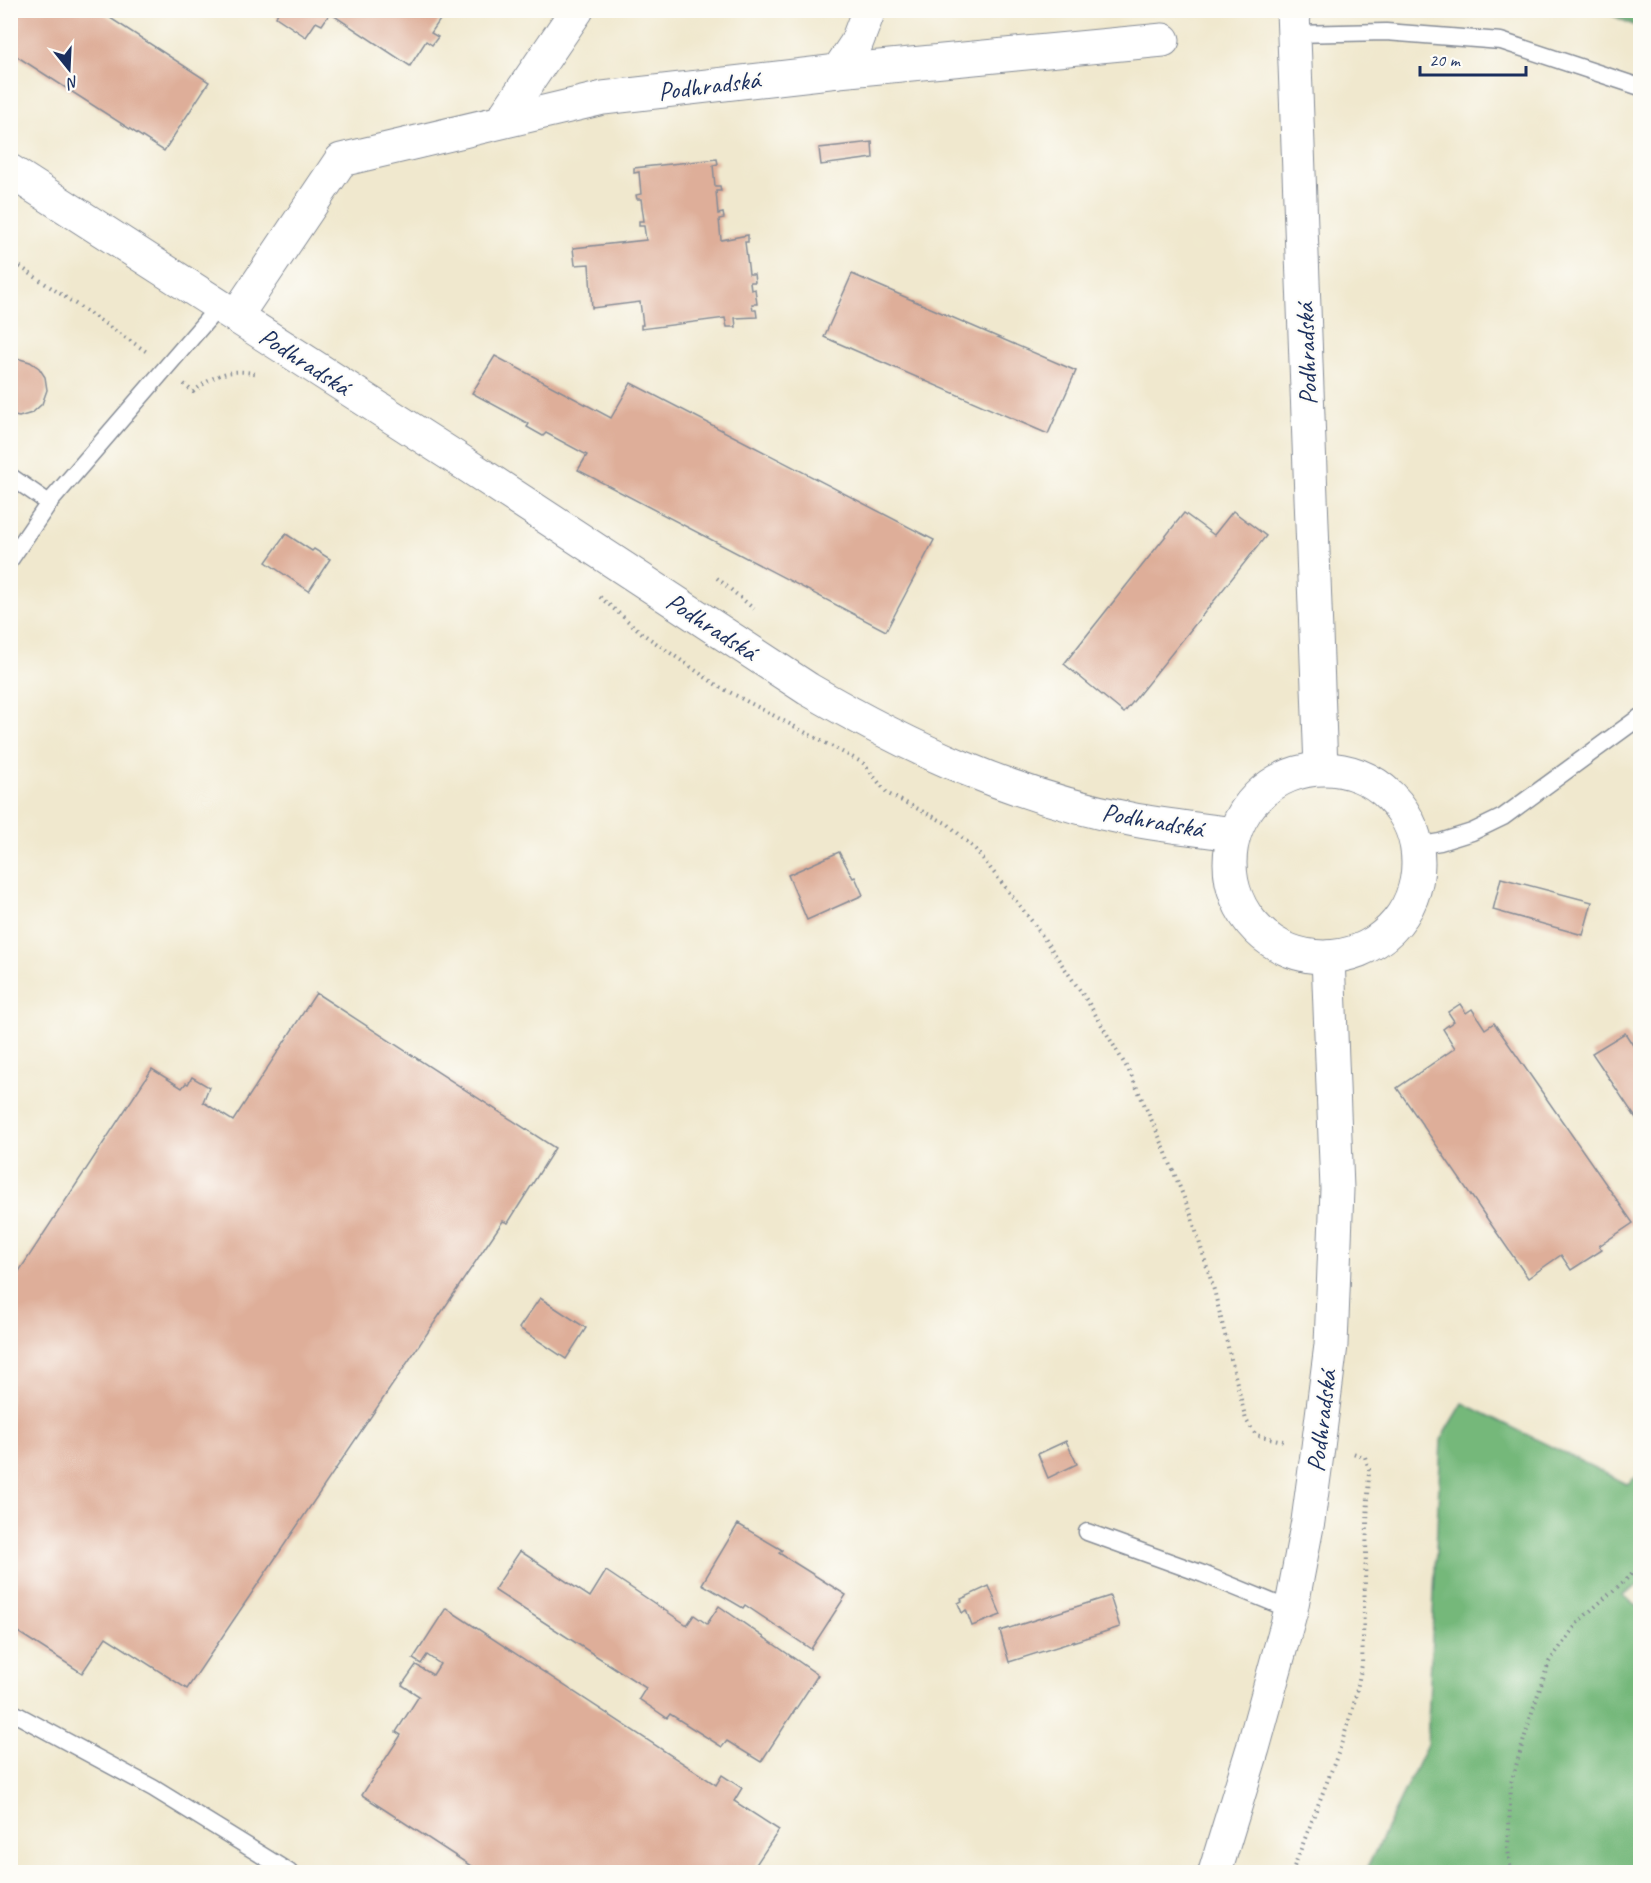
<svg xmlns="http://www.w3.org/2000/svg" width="1651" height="1883" font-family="Caveat,sans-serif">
<rect width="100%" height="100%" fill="#fdfcf7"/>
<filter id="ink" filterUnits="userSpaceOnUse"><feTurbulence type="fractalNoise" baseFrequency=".0167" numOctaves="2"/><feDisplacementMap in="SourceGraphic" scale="12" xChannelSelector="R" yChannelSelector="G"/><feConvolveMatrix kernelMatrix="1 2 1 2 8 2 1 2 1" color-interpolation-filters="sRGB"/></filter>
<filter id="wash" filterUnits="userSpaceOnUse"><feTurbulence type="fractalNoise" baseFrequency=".008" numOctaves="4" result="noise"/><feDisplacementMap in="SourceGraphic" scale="24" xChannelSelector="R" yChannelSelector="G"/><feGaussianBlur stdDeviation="1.35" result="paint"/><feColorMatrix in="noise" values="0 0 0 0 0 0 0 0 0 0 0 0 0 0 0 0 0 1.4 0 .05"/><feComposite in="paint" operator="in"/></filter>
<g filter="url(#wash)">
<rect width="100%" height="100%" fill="#f0e8ce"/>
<!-- forest -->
<g fill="#74b87a" stroke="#48746c" stroke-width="1.5">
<polygon points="1603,11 1640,11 1640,28"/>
<polygon points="1463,1403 1627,1484 1640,1474 1640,1584 1622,1595 1640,1608 1640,1872 1365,1872 1427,1745 1441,1440"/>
</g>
<g id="blocks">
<!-- building -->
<g fill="#deae99">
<polygon points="10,10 98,10 209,82 164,151 10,52"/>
<polygon points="279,10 438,10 444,14 431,33 438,37 432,45 426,41 410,66 330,13 322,25 316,22 306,37 276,17"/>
<polygon points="872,142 873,158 821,165 819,148"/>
<polygon points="717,159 718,164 713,165 715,186 720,186 721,191 716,191 718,214 723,213 724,218 719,219 721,240 748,235 748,242 745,242 749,274 754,274 755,282 750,282 751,290 755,289 757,304 752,304 753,310 756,310 757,317 735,318 736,327 727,327 725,318 641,329 641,325 643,325 640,302 592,308 589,264 575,265 573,248 646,240 644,226 639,226 639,221 644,221 641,199 637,199 636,195 641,194 639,172 634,173 634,168"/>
<polygon points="852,274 1076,371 1048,434 824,337"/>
<polygon points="495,356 611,418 631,383 934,540 886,631 578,470 587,455 546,433 543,436 527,427 529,424 472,393"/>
<polygon points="20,359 30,362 39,368 45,377 47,390 42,404 32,413 19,417 10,415 10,360"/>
<polygon points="1233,511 1266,536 1124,713 1064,664 1184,513 1214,535"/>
<polygon points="286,534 312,551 314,549 330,559 309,591 266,562"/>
<polygon points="839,852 853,878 855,877 863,895 807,920 788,875"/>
<polygon points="1501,878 1592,902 1583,935 1493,910"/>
<polygon points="316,993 555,1148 508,1223 503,1221 187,1689 106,1637 82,1673 10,1627 10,1285 152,1069 182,1088 186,1083 188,1084 192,1077 209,1087 203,1102 233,1121"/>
<polygon points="1460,1004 1466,1013 1472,1009 1485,1029 1494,1023 1633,1223 1599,1246 1602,1250 1571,1270 1561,1255 1528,1278 1397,1088 1455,1048 1443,1029 1454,1021 1448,1012"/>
<polygon points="1625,1033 1640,1056 1640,1124 1592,1053"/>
<polygon points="540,1298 586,1328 566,1359 519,1328"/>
<polygon points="1066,1441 1077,1464 1048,1478 1038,1454"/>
<polygon points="738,1524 782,1550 779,1553 846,1595 811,1649 745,1605 743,1608 702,1584"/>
<polygon points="520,1551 590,1597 606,1571 687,1625 694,1615 707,1624 719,1606 818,1675 761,1762 727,1741 722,1747 670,1714 667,1718 639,1699 646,1688 494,1590"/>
<polygon points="989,1586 1001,1615 972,1626 966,1610 962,1613 958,1603 962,1601 961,1599"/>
<polygon points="1110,1596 1120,1627 1009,1662 1000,1631"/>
<polygon points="446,1608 716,1785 722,1775 742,1788 734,1801 779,1830 751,1872 480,1872 362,1795 401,1735 396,1732 419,1696 402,1685 416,1665 433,1675 440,1664 427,1655 421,1664 413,1659"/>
</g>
</g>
</g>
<g filter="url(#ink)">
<use href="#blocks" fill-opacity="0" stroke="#868c96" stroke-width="1.5"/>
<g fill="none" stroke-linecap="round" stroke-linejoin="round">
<!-- lane casing -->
<g stroke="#868c96" stroke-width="19">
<g id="lane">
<polyline points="1294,34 1386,32 1501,41 1640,87"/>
<polyline points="10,476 49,503 220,305"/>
<polyline points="10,560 49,503"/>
<polyline points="1416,846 1440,842 1472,832 1503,817 1640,717"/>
<polyline points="1087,1532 1203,1574 1291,1610"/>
<polyline points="10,1711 153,1788 289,1872"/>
</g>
</g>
<!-- street casing -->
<g stroke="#868c96" stroke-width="35">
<g id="street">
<polyline points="838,71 856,44 869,10"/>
<polyline points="502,120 577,10"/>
<polyline points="236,316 341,160 603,98 838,71 1163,40"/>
</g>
</g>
<!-- secondary casing -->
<g stroke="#868c96" stroke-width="35">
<g id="secondary">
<polyline points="1293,10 1321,768"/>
<path d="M10,171L456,458L808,689C909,748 1015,797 1130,819C1164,826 1200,829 1234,834"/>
<circle cx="1324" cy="863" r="94"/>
<polyline points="1215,1872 1253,1748 1291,1610 1308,1521 1318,1447 1331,1345 1337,1189 1328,957"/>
</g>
</g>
<!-- path -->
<g stroke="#868c96" stroke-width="4" stroke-dasharray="1.5 4.5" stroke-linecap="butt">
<polyline points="10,260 147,352"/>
<path d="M184,384L193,392C215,374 230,368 258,374"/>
<polyline points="717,578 754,609"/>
<polyline points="600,597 643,634 718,686 863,763 888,794 948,824 976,850 1034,924 1088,1002 1130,1073 1162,1143 1191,1215 1214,1290 1246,1420 1256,1435 1283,1441"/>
<polyline points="1292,1872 1339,1751 1353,1708 1362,1665 1369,1469 1365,1457 1353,1453"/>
<polyline points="1511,1872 1508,1849 1511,1783 1533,1709 1549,1662 1579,1621 1640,1567"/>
</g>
<!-- lane -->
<use href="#lane" stroke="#fff" stroke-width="16"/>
<!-- street -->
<use href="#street" stroke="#fff" stroke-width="33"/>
<!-- secondary -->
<use href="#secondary" stroke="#fff" stroke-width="33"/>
</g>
</g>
<g text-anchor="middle" stroke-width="4.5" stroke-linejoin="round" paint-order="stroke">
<!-- street labels -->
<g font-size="26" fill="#1b2f5e" stroke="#fdfcf7">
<text transform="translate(709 85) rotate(-7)" y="9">Podhradská</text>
<text transform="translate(1306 354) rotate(-92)" y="9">Podhradská</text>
<text transform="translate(305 361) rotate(33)" y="9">Podhradská</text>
<text transform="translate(712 626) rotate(33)" y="9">Podhradská</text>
<text transform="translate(1153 820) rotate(10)" y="9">Podhradská</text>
<text transform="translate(1321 1421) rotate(-83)" y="9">Podhradská</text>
</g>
</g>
<!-- margin -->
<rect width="1651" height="1883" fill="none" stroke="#fdfcf7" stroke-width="36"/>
<!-- north arrow -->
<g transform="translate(69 69) rotate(162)" stroke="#fdfcf7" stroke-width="4.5" paint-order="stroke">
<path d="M0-4.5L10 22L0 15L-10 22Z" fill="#1b2f5e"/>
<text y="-9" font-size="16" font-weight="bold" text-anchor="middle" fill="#1b2f5e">N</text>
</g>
<!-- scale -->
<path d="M1420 66v9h106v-9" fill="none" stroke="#1b2f5e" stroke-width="3"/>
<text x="1429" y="66" font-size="18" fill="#1b2f5e" stroke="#fdfcf7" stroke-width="4.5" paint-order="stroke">20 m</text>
</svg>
